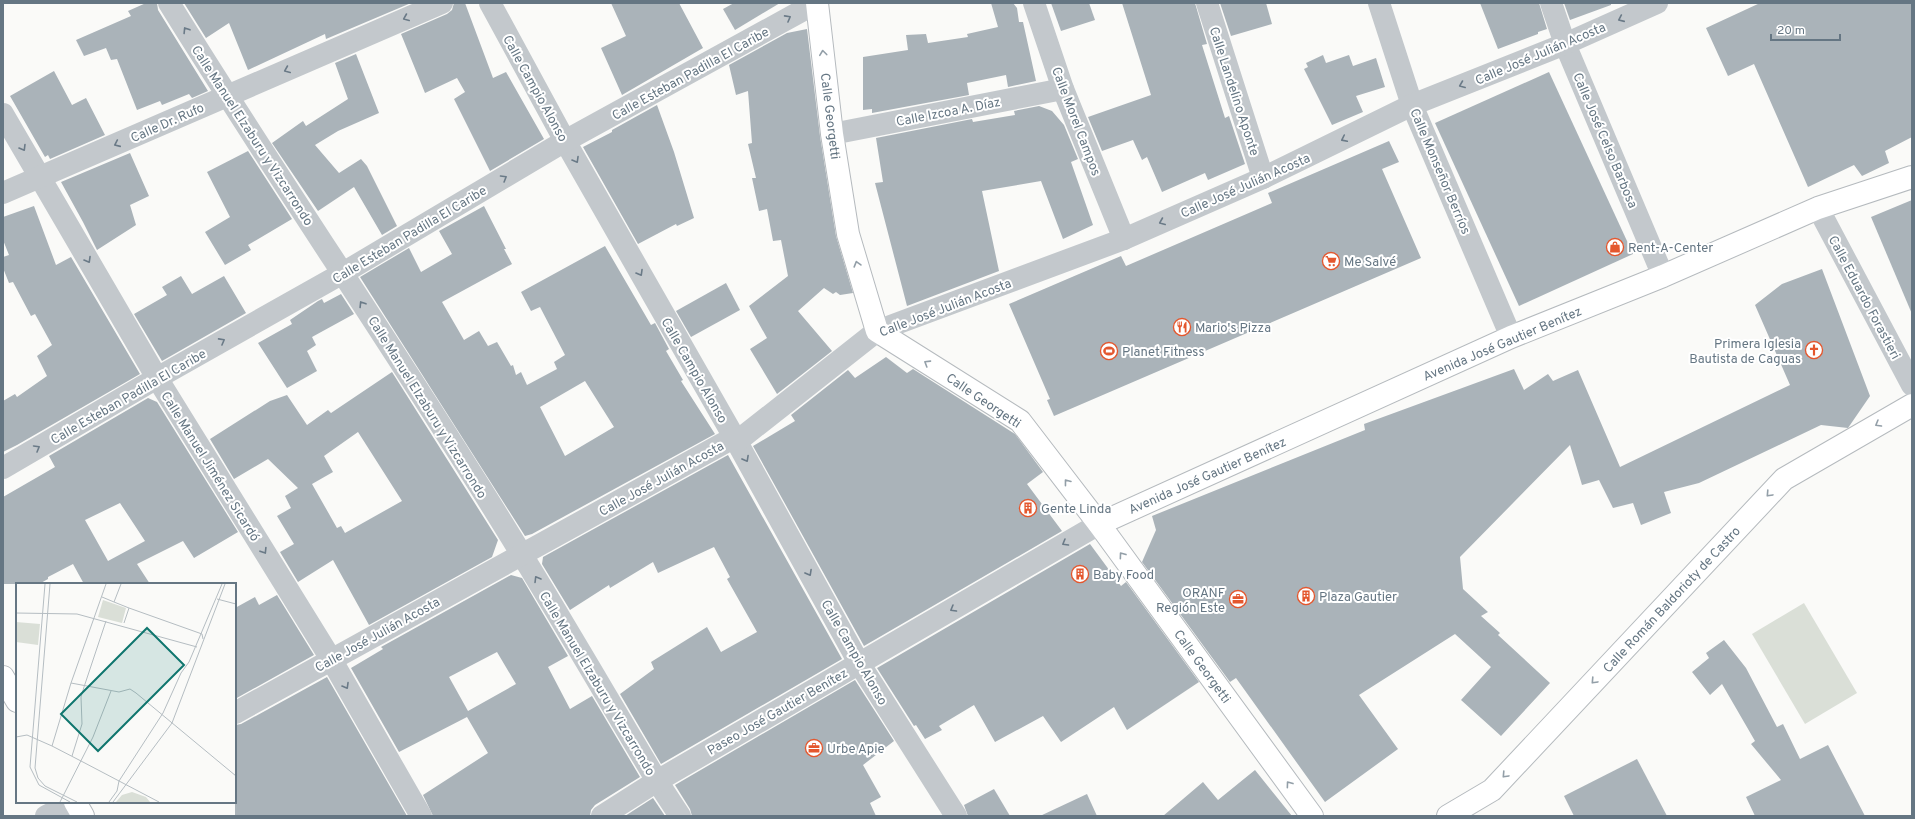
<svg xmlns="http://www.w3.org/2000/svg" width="1915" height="819" font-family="Overpass,sans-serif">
<rect width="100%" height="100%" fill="#fafaf8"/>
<!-- green -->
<polygon fill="#dadfd7" points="1804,603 1857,693 1805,724 1752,634"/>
<!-- building -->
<g fill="#aab3b9" fill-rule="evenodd">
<polygon points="146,3 157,3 158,10 208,91 192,98 189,94 162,105 160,101 137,110 117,59 111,60 106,48 84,56 76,40 131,16 128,11"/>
<polygon points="184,3 411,3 326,39 325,34 248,70 229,23 206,38"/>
<polygon points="454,3 465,3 493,78 506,72 544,139 490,171 454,99 465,92 457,78 425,93 401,34 447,14 452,10"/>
<polygon points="611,3 679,3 703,48 622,95 601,48 626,36"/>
<polygon points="734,3 780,3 735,30 723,9"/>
<polygon points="991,3 1013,3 1017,8 1019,22 1023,22 1036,81 1008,87 1006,75 967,83 969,95 872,113 872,109 863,110 863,57 908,50 906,35 926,34 928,43 968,37 967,34 998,27"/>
<polygon points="1051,3 1089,3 1095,20 1061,31"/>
<polygon points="1122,3 1195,3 1207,44 1202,45 1225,118 1229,116 1245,164 1208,180 1205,173 1162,192 1147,157 1142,160 1133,140 1102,151 1088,117 1151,95"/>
<polygon points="1220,3 1266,3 1272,24 1231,36"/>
<polygon points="1480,3 1539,3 1547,29 1538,32 1538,34 1498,49"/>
<polygon points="1564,3 1611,3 1611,5 1570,20"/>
<polygon points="1760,3 1912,3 1912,137 1885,151 1889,163 1862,176 1854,165 1808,187 1754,64 1728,76 1706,28"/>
<polygon points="807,29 820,136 836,236 853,293 840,295 836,292 833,294 824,288 798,311 832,351 777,394 750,349 767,338 749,306 788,276 781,240 773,241 767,209 759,211 752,178 756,178 748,144 752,143 748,91 736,95 729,65 787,33"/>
<polygon points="356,54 379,113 338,131 315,145 339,173 361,159 367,166 397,226 382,235 354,187 318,211 272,143 303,121 306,126 348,99 335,63"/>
<polygon points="1323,55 1326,63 1349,55 1353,66 1376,58 1385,87 1356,96 1363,112 1332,125 1304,69 1308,67 1306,63"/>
<polygon points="54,71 72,105 86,98 105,135 50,159 48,155 45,157 10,96"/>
<polygon points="1549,72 1633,254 1519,306 1435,123"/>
<polygon points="657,105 674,152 694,218 677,226 676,224 638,244 583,147 612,132 612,130"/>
<polygon points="1039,106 1052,111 1064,125 1078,159 1071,162 1093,225 1063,239 1041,181 982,191 999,271 907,306 875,183 883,182 876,138 972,119 973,122 1015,115 1014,111"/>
<polygon points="1389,141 1399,162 1382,169 1421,258 1054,416 1047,400 1050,399 1009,304 1121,256 1126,266 1272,203 1268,193"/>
<polygon points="248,151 292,219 248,245 251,250 225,265 205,232 230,217 207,172"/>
<polygon points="130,153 149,196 130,205 136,225 97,250 83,222 61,182"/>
<polygon points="1912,200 1912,314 1871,217"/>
<polygon points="34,206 56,265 71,257 140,374 17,445 3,452 3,401 15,394 17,397 47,376 37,356 52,345 35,314 31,316 13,282 9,283 3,268 3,257 9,255 3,240 3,217"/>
<path d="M484,206L506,249H504L512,264L442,302L464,340L479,331L488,346L497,342L511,366L513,365L516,375L521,372L527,385L557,369L554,362L565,355L540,307L531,311L521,292L605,246L651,325L655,323L669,349L666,351L683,380L681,381L715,434L532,534L525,536L360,277L409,248L421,272L452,254L439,231ZM585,381L614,427L565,456L540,407Z"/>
<polygon points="1822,269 1870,396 1848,428 1821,425 1699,483 1664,492 1671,513 1641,525 1633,503 1613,508 1599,480 1582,485 1570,445 1460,557 1463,589 1488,612 1481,616 1500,633 1498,635 1550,683 1501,736 1461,700 1491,667 1455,634 1359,695 1398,749 1325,802 1236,678 1230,682 1142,562 1156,530 1152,516 1365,430 1364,424 1514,369 1524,390 1548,374 1553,381 1578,370 1620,467 1790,385 1755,305 1782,284"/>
<polygon points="181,276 192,294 224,276 246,313 162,361 134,314 167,295 162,287"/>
<polygon points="726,283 740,310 691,337 676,311"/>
<polygon points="341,294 354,314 312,337 316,345 307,351 317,371 287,388 258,343 292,324 290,320 318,301 322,299 324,303"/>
<polygon points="886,357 907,373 913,369 1015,434 1043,472 1027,484 1062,531 864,646 753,446 795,421 791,415 848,370 855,378"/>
<path d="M392,372L498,540L492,557L369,625L333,560L298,582L280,552L294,544L277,516L291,508L285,496L298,488L268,459L234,479L210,439L270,401L287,395L307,425L328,410L331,413ZM358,432L402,501L345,533L341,526L337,528L312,484L333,472L324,456Z"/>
<path d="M148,398L157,402L238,532L194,558L183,541L137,564L150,584H84L73,564L48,577V579L39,584H3V497L55,467L49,456ZM120,503L145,541L108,561L85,520Z"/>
<polygon points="728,455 842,659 661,764 620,694 654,669 651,662 707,627 721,652 757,632 727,579 730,577 714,547 658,573 653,562 610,588 609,585 570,610 542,564 543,557"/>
<polygon points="1090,544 1121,586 1126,582 1199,682 1127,730 1114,707 1061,742 1043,716 995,742 974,705 939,726 942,730 925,739 916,725 914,726 877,668"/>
<path d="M511,575L522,578L568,656L548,667L570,709L592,696L640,777L595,805L591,810L590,816H433L423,795L488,753L467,717L399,752L351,668L383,649L381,647ZM497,652L516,684L468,711L449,677Z"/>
<polygon points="277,595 314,655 235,699 235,608 255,597 259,605"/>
<polygon points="1724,640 1746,668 1777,727 1783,724 1800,759 1828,745 1865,816 1755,816 1746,797 1781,780 1751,744 1755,741 1722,684 1710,695 1692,672 1709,658 1706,653"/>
<polygon points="327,677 407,816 235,816 235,725 241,724"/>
<polygon points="855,680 894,741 863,765 881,797 870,803 876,816 692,816 690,809 675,785"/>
<polygon points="1637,759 1667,816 1574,816 1564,796"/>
<polygon points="1255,770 1292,816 1163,816 1203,782 1218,800"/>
<polygon points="994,789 1010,816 968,816 964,805"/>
<polygon points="1087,794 1097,816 1040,816"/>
<polygon points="653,798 665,816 625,816"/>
</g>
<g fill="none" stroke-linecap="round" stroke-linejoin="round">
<!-- major casing -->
<g stroke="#b5babe" stroke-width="24">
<g id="major">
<polyline points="817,3 832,134 848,234 877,331 1020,421 1099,524 1312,816"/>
<polyline points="1099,524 1511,337 1663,276 1818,208 1912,177"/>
<polyline points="3,677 17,701"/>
<polyline points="75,802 83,816"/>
<polyline points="1448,816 1492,790 1784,479 1912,405"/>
</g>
</g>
<!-- minor -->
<g stroke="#c3c8cc" stroke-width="22">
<path d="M169,3C284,189 409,369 522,555C568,630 612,706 657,781L680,816"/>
<polyline points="490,3 565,141 738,444 859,663 956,816"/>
<polyline points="1034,3 1063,89 1124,239"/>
<polyline points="1207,3 1263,178"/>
<polyline points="1379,3 1412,105 1511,337"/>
<polyline points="1551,3 1565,44 1663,276"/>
<polyline points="3,114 157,378 331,659 421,816"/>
<polyline points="832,134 1063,89"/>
<polyline points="3,193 442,3"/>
<polyline points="1818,208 1912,385"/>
<polyline points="3,468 157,378 343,273 565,141 816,3"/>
<polyline points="235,713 733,438 740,439 877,331 1124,239 1263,178 1412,105 1565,44 1657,3"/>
<polyline points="46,816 74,802"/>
<polyline points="602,816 657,781 1099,524"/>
</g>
<!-- major -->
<use href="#major" stroke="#fff" stroke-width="22"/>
</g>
<!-- one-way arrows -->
<defs><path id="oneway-chevron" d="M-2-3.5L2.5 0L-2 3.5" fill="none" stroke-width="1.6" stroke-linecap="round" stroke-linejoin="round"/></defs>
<g stroke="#6a7a87">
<use href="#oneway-chevron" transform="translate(406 18) rotate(157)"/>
<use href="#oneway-chevron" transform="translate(788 18) rotate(-29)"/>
<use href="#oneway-chevron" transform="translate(1621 19) rotate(156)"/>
<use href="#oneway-chevron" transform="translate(186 30) rotate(-122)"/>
<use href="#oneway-chevron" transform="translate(287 70) rotate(157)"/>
<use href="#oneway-chevron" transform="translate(1462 85) rotate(158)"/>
<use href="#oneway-chevron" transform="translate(1344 139) rotate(154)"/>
<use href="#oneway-chevron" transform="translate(117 144) rotate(156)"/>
<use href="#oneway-chevron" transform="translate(23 148) rotate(59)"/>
<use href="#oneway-chevron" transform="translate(576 160) rotate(60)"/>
<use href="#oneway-chevron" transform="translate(504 178) rotate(-31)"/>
<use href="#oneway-chevron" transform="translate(1162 222) rotate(157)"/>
<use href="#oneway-chevron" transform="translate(88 260) rotate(60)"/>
<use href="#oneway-chevron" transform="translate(640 273) rotate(60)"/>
<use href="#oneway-chevron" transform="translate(362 304) rotate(-122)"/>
<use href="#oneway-chevron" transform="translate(222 341) rotate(-29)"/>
<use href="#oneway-chevron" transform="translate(37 448) rotate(-30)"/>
<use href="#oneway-chevron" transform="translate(746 459) rotate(61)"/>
<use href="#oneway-chevron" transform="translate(1065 543) rotate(150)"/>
<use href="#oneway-chevron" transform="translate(264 551) rotate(58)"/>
<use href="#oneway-chevron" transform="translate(809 573) rotate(61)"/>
<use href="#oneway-chevron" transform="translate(537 579) rotate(-121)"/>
<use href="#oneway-chevron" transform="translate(953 609) rotate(150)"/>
<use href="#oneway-chevron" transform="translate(346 686) rotate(60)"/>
</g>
<g stroke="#939fa8">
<use href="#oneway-chevron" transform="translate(823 53) rotate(-97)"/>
<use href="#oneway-chevron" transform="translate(857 264) rotate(-106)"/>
<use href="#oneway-chevron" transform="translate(927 363) rotate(-148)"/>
<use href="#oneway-chevron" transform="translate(1878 424) rotate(150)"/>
<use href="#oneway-chevron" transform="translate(1067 482) rotate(-128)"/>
<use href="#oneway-chevron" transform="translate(1769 494) rotate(133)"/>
<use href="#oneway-chevron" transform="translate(1122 555) rotate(-126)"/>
<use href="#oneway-chevron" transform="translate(1594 681) rotate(133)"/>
<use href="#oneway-chevron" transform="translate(1505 775) rotate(133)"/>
<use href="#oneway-chevron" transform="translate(1289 784) rotate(-126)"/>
</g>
<!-- icons -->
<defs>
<g id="shop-ring" transform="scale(0.9)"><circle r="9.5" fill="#fff" stroke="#e4572e" stroke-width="1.5"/><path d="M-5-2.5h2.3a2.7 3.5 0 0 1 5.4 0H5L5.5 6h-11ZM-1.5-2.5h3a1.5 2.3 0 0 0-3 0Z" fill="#e4572e"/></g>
<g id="supermarket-ring" transform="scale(0.9)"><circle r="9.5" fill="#fff" stroke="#e4572e" stroke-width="1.5"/><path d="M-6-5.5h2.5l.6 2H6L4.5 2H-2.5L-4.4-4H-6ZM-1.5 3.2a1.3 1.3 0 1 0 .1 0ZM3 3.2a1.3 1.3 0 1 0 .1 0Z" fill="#e4572e"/></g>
<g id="restaurant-ring" transform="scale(0.9)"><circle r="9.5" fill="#fff" stroke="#e4572e" stroke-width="1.5"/><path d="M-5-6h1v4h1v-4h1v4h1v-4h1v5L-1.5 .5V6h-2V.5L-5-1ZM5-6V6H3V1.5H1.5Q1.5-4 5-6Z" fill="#e4572e"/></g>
<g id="church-ring" transform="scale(0.9)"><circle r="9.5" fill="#fff" stroke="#e4572e" stroke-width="1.5"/><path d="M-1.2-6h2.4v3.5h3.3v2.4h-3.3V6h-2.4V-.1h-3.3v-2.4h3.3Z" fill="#e4572e"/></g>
<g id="stadium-ring" transform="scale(0.9)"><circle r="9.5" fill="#fff" stroke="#e4572e" stroke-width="1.5"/><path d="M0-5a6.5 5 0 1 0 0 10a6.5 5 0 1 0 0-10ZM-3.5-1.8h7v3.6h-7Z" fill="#e4572e"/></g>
<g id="building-ring" transform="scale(0.9)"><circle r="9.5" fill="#fff" stroke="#e4572e" stroke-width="1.5"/><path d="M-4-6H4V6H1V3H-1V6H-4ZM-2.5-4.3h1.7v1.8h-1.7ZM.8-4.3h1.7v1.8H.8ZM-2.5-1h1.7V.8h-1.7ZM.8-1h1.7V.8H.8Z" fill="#e4572e"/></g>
<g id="office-ring" transform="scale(0.9)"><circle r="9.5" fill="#fff" stroke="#e4572e" stroke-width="1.5"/><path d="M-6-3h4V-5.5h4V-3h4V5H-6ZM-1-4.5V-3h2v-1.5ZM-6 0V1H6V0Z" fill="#e4572e"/></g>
</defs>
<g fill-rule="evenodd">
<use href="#shop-ring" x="1615" y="247"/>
<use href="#supermarket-ring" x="1331" y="261"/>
<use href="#restaurant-ring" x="1182" y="327"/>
<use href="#church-ring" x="1814" y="350"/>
<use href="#stadium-ring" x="1109" y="351"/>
<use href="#building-ring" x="1028" y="508"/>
<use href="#building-ring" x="1080" y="574"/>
<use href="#building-ring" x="1306" y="596"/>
<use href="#office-ring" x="1238" y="599"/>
<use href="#office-ring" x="814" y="748"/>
</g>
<g text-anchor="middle" stroke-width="4" stroke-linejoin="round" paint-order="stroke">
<!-- street labels -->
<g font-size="13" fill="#657683" stroke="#fff">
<text transform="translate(1540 53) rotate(-23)" y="5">Calle José Julián Acosta</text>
<text transform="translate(690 73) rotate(-29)" y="5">Calle Esteban Padilla El Caribe</text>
<text transform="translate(536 88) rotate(61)" y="5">Calle Campio Alonso</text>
<text transform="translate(1235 91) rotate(72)" y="5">Calle Landelino Aponte</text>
<text transform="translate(948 111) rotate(-11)" y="5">Calle Izcoa A. Díaz</text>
<text transform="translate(831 116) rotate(83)" y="5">Calle Georgetti</text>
<text transform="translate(1077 121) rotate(69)" y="5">Calle Morel Campos</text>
<text transform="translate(167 122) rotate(-24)" y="5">Calle Dr. Rufo</text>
<text transform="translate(253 135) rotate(57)" y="5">Calle Manuel Elzaburu y Vizcarrondo</text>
<text transform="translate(1606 140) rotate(67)" y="5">Calle José Celso Barbosa</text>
<text transform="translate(1441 171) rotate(67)" y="5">Calle Monseñor Berríos</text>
<text transform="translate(1245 185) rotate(-24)" y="5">Calle José Julián Acosta</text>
<text transform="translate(409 234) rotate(-31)" y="5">Calle Esteban Padilla El Caribe</text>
<text transform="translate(1865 297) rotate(62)" y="5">Calle Eduardo Forastieri</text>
<text transform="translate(945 307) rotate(-21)" y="5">Calle José Julián Acosta</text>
<text transform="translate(1502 343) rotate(-23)" y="5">Avenida José Gautier Benítez</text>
<text transform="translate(695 370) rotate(60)" y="5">Calle Campio Alonso</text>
<text transform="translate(128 396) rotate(-30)" y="5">Calle Esteban Padilla El Caribe</text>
<text transform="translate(984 400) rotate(34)" y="5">Calle Georgetti</text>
<text transform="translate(428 407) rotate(58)" y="5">Calle Manuel Elzaburu y Vizcarrondo</text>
<text transform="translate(211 466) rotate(58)" y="5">Calle Manuel Jiménez Sicardó</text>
<text transform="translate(1207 475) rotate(-24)" y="5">Avenida José Gautier Benítez</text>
<text transform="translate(661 478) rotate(-29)" y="5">Calle José Julián Acosta</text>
<text transform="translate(1671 599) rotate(-47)" y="5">Calle Román Baldorioty de Castro</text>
<text transform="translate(377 634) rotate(-29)" y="5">Calle José Julián Acosta</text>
<text transform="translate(855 652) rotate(60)" y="5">Calle Campio Alonso</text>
<text transform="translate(1203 666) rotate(54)" y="5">Calle Georgetti</text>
<text transform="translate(598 683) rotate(59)" y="5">Calle Manuel Elzaburu y Vizcarrondo</text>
<text transform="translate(777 711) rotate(-30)" y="5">Paseo José Gautier Benítez</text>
</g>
<!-- poi labels -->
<g font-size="13" fill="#657683" stroke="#fff" text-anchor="start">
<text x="1628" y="252">Rent-A-Center</text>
<text x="1344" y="266">Me Salvé</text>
<text x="1195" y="332">Mario's Pizza</text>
<text x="1801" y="348" text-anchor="end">Primera Iglesia<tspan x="1801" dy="15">Bautista de Caguas</tspan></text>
<text x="1122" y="356">Planet Fitness</text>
<text x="1041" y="513">Gente Linda</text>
<text x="1093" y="579">Baby Food</text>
<text x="1225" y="597" text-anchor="end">ORANF<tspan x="1225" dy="15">Región Este</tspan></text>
<text x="1319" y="601">Plaza Gautier</text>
<text x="827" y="753">Urbe Apie</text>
</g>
</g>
<!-- overview -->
<g transform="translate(16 583)">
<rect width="220" height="220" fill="#fafaf8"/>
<path d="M116,209L130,214L134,219H100L106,212Z" fill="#dadfd7"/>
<path d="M0,39L24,41L22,62L0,59Z" fill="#dadfd7"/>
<path d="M87,17L110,25L106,40L82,34Z" fill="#dadfd7"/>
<path fill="none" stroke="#b5bdc2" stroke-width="1" d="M29,1L14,184L23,202L54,219M34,1L19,185L22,195L29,203L61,219M105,1L98,19L113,25L108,40M86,14L98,19M201,16L220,21M113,25L186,51L187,56M0,30L61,31L181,64M55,100L103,109L114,106L120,110L220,193M0,154L11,152L36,163M56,173L66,141L65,114L68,104L90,38M65,178L143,219M65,178L36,163L55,100L90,1M44,219L77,154L95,108M93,219L101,208L103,198L147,130L165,90L173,79L206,1M97,219L156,140L209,1"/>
<path fill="#0f766e" fill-opacity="0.15" stroke="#0f766e" stroke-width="2" d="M131,45L168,82L82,168L45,131Z"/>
<rect width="220" height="220" fill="none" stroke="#657683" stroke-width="2"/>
</g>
<!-- border -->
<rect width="1915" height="819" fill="none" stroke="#657683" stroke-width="8"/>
<!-- scale -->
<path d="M1771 34v6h69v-6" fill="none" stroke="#657683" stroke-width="2"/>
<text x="1777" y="34" font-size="12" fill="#657683" stroke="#ffffff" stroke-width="3" paint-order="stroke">20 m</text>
</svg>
